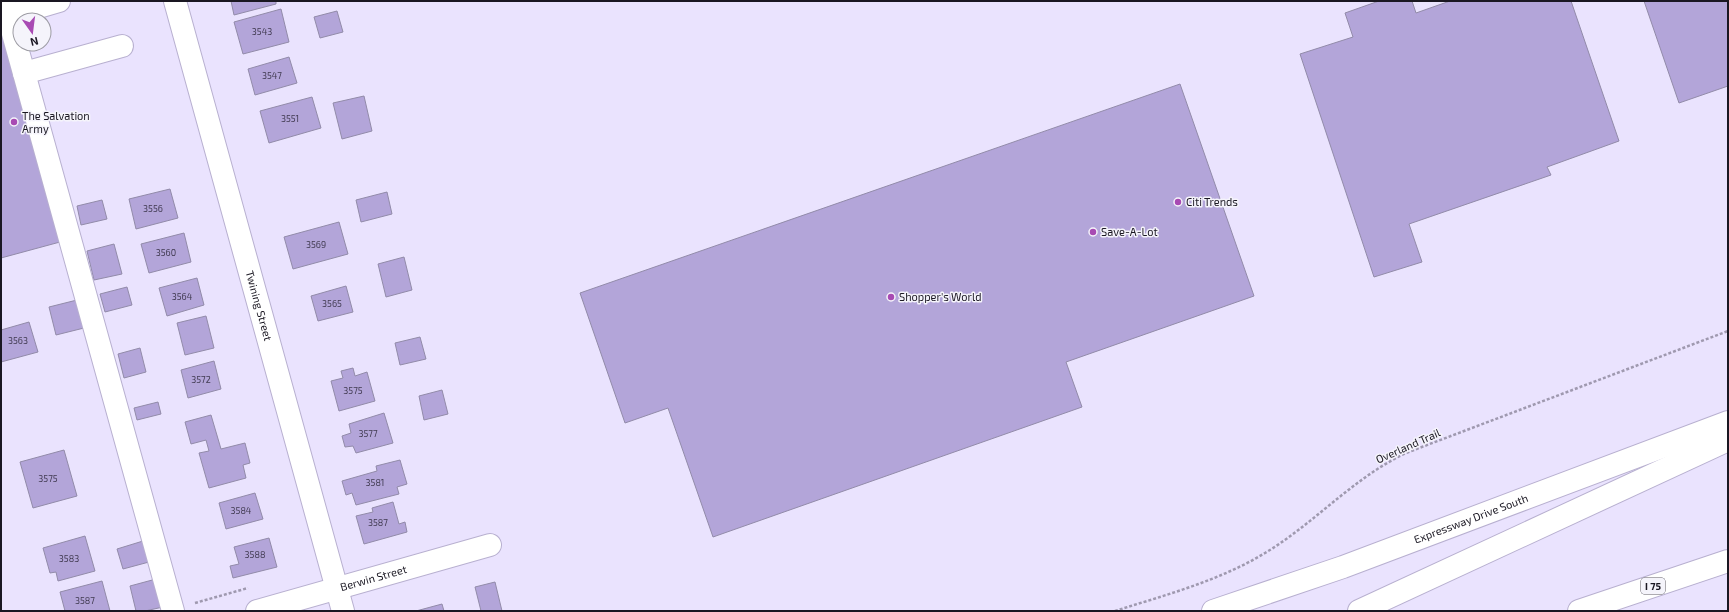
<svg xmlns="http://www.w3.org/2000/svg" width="1729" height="612" font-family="'Exo 2',sans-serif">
<rect width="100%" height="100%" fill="#eae3fe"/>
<!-- building -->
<g fill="#b3a5d9" stroke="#928ba9">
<polygon points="231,1 276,1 276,4 234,15"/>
<polygon points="1379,1 1412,1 1416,13 1450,1 1571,1 1619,141 1547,167 1551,175 1409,224 1422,262 1374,277 1300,54 1353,37 1345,13"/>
<polygon points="1644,1 1728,1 1728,86 1679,103"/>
<polygon points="281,9 289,42 243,54 234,22"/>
<polygon points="337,11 343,32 320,38 314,17"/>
<polygon points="4,38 60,242 1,258 1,39"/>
<polygon points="289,57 297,83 255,95 248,69"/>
<polygon points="1180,84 1254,296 1066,362 1082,407 713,537 668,408 625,423 580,293"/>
<polygon points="364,96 372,131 342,139 333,103"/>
<polygon points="312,97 321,128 269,143 260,111"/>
<polygon points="170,189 178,218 136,229 129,199"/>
<polygon points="387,192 392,214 361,222 356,200"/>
<polygon points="102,200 107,219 81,225 77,206"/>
<polygon points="339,222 348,254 293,269 284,237"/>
<polygon points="184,233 191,262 149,273 141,244"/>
<polygon points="114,244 122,274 94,280 87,251"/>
<polygon points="404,257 412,290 386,297 378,264"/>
<polygon points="197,278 204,305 167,316 159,288"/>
<polygon points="346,286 353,312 318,321 311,296"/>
<polygon points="127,287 132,305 105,312 100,294"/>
<polygon points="77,300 84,328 56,335 49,307"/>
<polygon points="206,316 214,348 185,355 177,323"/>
<polygon points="29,322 38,352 1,362 1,330"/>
<polygon points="420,337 426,359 400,365 395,343"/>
<polygon points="140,348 146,372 124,378 118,354"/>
<polygon points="214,361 221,389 188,398 181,370"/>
<polygon points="353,368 355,376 367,372 375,401 339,411 331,381 343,378 341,371"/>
<polygon points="442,390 448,414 424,420 419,396"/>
<polygon points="158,402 161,414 137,420 134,408"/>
<polygon points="384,413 393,443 356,453 353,446 345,447 342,436 351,433 349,424"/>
<polygon points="211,415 221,449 245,443 250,463 243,465 246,478 209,488 199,453 209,451 206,440 191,444 185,422"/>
<polygon points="64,450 77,496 33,508 20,462"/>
<polygon points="400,460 407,484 397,487 399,494 356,505 352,493 346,495 342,481 377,471 376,466"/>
<polygon points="255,493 263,519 226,529 219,503"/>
<polygon points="393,502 399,524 405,522 407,532 364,544 356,516 373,512 372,508"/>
<polygon points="85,536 95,571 58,581 56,572 50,573 43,548"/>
<polygon points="269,538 277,567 233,578 230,566 239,564 234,547"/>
<polygon points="143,541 149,562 123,569 117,549"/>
<polygon points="156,579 163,607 145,611 136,611 130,586"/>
<polygon points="102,581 110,611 65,611 60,592"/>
<polygon points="495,582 502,611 481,611 475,587"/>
<polygon points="442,604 444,611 416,611"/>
</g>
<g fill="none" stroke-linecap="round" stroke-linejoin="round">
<!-- minor casing -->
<g stroke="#b8b0d0" stroke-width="24">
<g id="minor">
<polyline points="4,1 173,611"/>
<path id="s1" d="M175,1L343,611"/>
<polyline points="1,18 59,1"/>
<polyline points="24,73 122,46"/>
<path id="s2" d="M257,611L490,545"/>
</g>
</g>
<!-- major casing -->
<g stroke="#b8b0d0" stroke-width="24">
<g id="major">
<path id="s3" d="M1213,611L1343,567L1728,422"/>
</g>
</g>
<!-- highway casing -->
<g stroke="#b8b0d0" stroke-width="24">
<g id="highway">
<polyline points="1359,611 1728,440"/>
<polyline points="1579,611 1728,561"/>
</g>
</g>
<!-- path -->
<g stroke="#9f99af" stroke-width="2.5" stroke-dasharray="3 2" stroke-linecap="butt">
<polyline points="195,603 248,588"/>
<path d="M1115,611C1165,595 1219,581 1265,553C1315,523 1353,478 1406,453L1728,331"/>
</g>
<!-- minor -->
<use href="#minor" stroke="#fff" stroke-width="22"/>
<!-- major -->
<use href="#major" stroke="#fff" stroke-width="22"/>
<!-- highway -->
<use href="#highway" stroke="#fff" stroke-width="22"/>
</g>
<!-- markers -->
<g fill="#a84ab3" stroke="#f5f4fb" stroke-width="1.5">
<circle cx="14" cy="122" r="4"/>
<circle cx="1178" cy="202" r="4"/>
<circle cx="1093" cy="232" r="4"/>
<circle cx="891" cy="297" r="4"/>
</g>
<g text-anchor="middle" stroke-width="3" stroke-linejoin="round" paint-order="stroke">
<!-- number labels -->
<g font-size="9" fill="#403a50">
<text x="262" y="35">3543</text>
<text x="272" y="79">3547</text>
<text x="290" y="122">3551</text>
<text x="153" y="212">3556</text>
<text x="316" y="248">3569</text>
<text x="166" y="256">3560</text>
<text x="182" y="300">3564</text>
<text x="332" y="307">3565</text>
<text x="18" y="344">3563</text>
<text x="201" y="383">3572</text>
<text x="353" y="394">3575</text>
<text x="368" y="437">3577</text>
<text x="48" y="482">3575</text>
<text x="375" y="486">3581</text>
<text x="241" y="514">3584</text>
<text x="378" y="526">3587</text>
<text x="255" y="558">3588</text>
<text x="69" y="562">3583</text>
<text x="85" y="604">3587</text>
</g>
<!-- shield labels -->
<rect fill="#f5f4fb" stroke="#5c5963" stroke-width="1" x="1641" y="578" width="24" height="16" rx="3"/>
<g font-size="10" font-weight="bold" fill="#1a1722">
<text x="1653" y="590">I 75</text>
</g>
<!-- poi labels -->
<g font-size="11" fill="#1a1722" stroke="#f5f4fb" text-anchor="start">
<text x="22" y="120">The Salvation<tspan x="22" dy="13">Army</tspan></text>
<text x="1186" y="206">Citi Trends</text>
<text x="1101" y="236">Save-A-Lot</text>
<text x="899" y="301">Shopper's World</text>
</g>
<!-- street labels -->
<g font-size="11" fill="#1a1722" stroke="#f5f4fb">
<text dy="4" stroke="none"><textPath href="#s1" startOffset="316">Twining Street</textPath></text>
<text transform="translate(1408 446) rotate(-24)" y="4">Overland Trail</text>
<text dy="4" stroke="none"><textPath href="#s3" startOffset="274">Expressway Drive South</textPath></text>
<text dy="4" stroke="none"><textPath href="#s2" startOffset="121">Berwin Street</textPath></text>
</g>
</g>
<!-- border -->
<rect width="1729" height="612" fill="none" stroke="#1a1722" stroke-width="4"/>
<!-- north arrow -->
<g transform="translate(32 32) rotate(166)"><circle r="19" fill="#f5f4fb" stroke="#9d9ca4"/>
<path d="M0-3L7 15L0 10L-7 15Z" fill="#a84ab3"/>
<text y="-6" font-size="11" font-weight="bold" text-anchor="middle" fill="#1a1722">N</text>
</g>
</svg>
